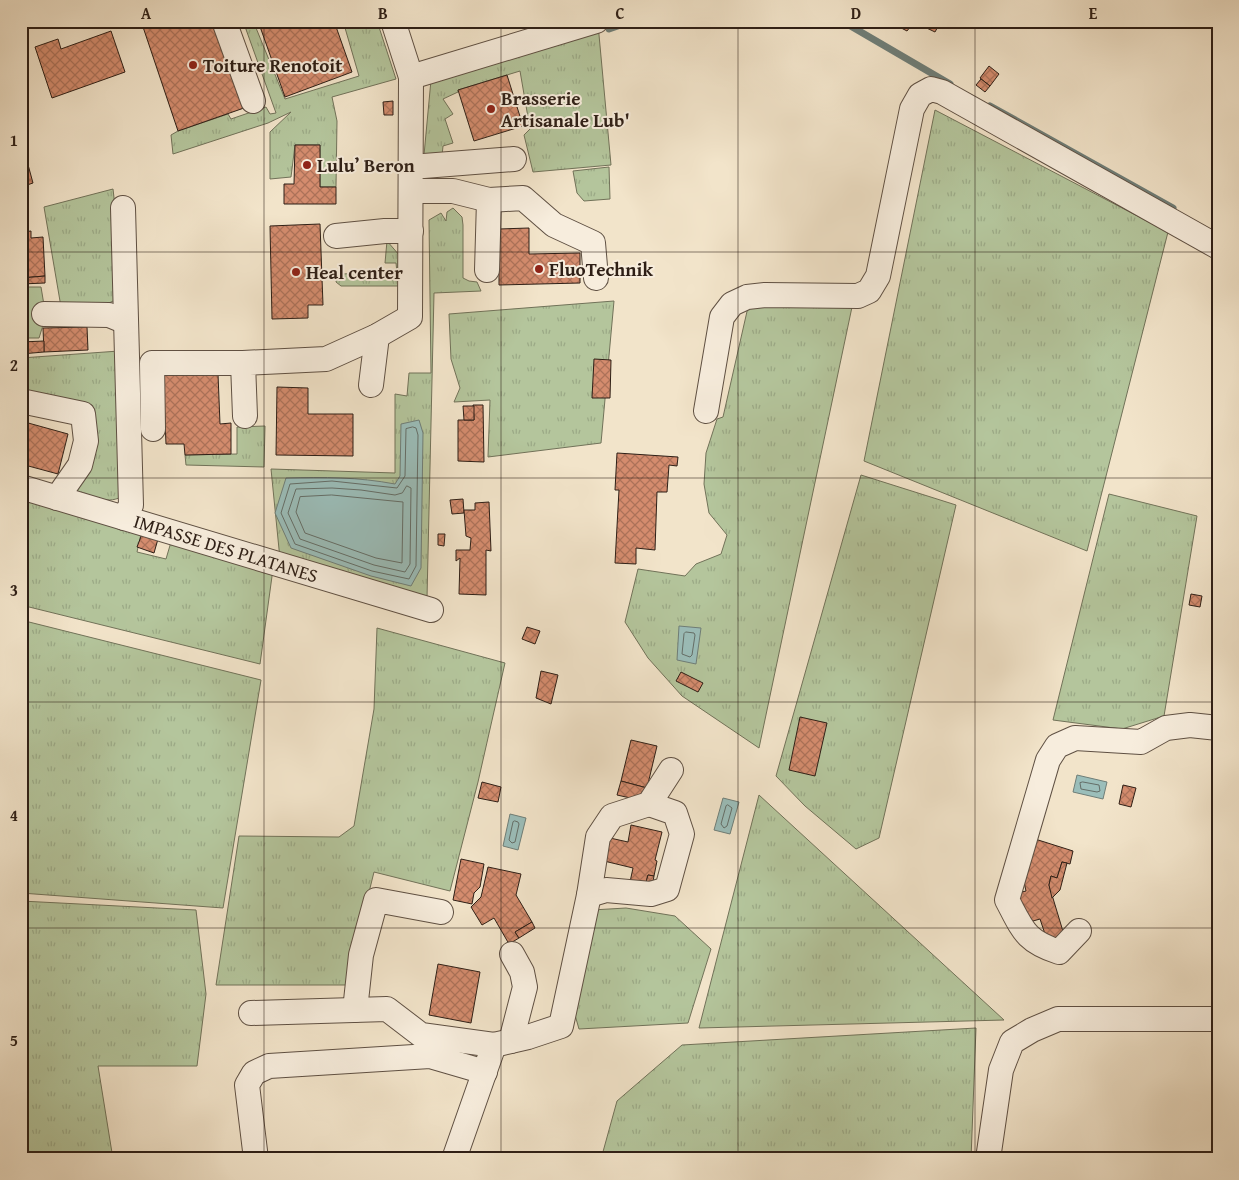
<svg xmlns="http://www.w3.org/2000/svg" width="1239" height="1180" font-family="'Gentium Book Plus',serif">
<defs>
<pattern id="grass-tufts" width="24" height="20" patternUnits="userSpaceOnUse" patternTransform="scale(1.25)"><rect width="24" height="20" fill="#b4c59c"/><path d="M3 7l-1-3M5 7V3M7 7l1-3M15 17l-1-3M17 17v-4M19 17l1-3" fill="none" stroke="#9ba986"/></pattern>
<pattern id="building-cross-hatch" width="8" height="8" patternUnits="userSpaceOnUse" patternTransform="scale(1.25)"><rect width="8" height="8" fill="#d48c6e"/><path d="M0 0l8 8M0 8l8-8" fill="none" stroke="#ac7259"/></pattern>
</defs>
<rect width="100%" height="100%" fill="#f2e4ca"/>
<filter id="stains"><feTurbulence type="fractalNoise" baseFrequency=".004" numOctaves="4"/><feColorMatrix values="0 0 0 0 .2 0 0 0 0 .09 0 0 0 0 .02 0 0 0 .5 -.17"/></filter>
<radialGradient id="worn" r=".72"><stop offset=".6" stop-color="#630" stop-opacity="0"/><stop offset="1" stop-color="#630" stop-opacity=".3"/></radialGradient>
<!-- grass -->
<g fill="url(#grass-tufts)" stroke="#717259">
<polygon points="243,21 254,23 285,99 359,76 343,21 377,21 396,79 332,97 337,121 336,187 320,187 320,145 295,145 291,177 270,179 270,132 291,112 268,123 173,154 171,135 178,131 228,114 231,119 266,107 270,114 276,113"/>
<polygon points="598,24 611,165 533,172 524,135 530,129 520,71 458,90 458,92 443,99 453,114 445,119 453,143 443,146 442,156 424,155 431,80"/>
<polygon points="935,110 1168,232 1087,551 864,461"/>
<polygon points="609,167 610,199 584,201 577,193 573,171"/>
<polygon points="113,189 122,267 119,298 103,306 61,307 44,207"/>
<polygon points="453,208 462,217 463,225 463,278 469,281 477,282 481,291 434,293 427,598 280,559 271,469 395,473 395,394 407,396 409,373 431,373 429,220 441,213 446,221 447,212"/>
<polygon points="387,241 400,256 403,286 341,286 336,282 337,274 397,273 396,263 385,263"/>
<polygon points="614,301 601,443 488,457 490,400 454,402 460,388 451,359 449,314"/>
<polygon points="748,307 852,307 759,748 682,696 648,658 625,622 638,569 685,576 696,564 721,554 727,535 709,513 704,484 706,453 717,419 723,417"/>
<path d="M119,351L121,497C106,505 89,495 73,490L95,455L92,405L21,396V358Z"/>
<polygon points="265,426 264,467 186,465 185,455 237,454 237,427"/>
<polygon points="861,475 956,505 879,838 856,849 805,806 776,776"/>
<polygon points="1109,494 1197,516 1164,716 1122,729 1053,720"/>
<polygon points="21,499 141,534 137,552 166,559 171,542 273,569 260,664 21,605"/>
<polygon points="21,620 261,680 223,908 21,893"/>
<polygon points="377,628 505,663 478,782 450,891 374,872 346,985 216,985 239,836 339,837 354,826 374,709"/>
<polygon points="759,795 1004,1020 699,1028"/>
<polygon points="21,901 196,910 206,994 197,1066 98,1066 113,1159 21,1159"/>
<polygon points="626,908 675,916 711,949 688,1023 579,1029 573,1008 592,910"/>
<polygon points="976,1028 971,1159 601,1159 617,1101 682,1045"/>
</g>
<!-- garden -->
<polygon fill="#b4c59c" stroke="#717259" points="21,287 41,287 44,305 32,310 44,322 39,338 21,338"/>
<!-- water -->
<g fill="#9bbeba" stroke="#6f7e78">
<path d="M419,420L423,433L421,568L411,586L371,576L291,548L275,513L286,478C324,477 358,477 395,484L400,476L401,424Z"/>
<polygon points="679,626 701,628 696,664 677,660"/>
<polygon points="1077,775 1107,782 1103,799 1073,792"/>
<polygon points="723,798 739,802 730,834 714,830"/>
<polygon points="510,814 526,818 518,850 503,846"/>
</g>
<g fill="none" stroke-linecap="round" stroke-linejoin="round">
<!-- shore -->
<g stroke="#646e68" stroke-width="1">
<polygon points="413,427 416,428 418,435 416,566 409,579 372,571 295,544 281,513 290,484 332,481 397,488 405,476 406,429"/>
<polygon points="407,486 411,488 410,564 405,572 374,565 300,539 288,513 296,489 332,488 361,490 395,495 402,493"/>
<polygon points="332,495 403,502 402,563 376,558 305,533 296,512 300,497"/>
<polygon points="686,632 694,633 695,635 692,655 690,657 682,654 684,634"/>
<polygon points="1083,782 1099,785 1100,791 1097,792 1081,789 1080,783"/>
<polygon points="728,805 732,808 727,826 724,828 721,824 726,806"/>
<polygon points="515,821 518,822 519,824 515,842 512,843 509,840 513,822"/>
</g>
<!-- stream -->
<g stroke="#6f7e78" stroke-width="7">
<polyline points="842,21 950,84"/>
<polyline points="609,29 632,21"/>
<polyline points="990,106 1173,208"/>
</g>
</g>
<!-- building -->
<g fill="url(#building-cross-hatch)" stroke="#2e1f16">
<polygon points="141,21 215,21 244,108 178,131"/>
<polygon points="258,21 334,21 352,72 285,97"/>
<polygon points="888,21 941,21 935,32 914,22 907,31"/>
<polygon points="111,31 125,72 52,98 35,47 58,39 61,49"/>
<polygon points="989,66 999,74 990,86 980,78"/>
<polygon points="507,75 523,126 474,141 458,90"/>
<polygon points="981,79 990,86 985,92 976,85"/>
<polygon points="393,101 393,115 384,115 383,102"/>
<polygon points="21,139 33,183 21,187"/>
<polygon points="295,145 320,145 320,187 336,187 336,204 284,204 284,184 294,184"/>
<polygon points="320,224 323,305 308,305 308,318 272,319 270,226"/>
<polygon points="529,228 529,254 580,253 580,283 499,285 499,229"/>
<polygon points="31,231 31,238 43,237 45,276 21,278 22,232"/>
<polygon points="45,276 45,283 21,284 21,278"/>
<polygon points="87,327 88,350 44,352 43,328"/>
<polygon points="44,341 44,352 21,354 21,342"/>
<polygon points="594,359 611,360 610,398 592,398"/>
<polygon points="218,374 220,424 231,423 231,454 185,455 184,444 166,444 163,375"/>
<polygon points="277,387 308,388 308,414 353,414 353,456 276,455"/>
<polygon points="473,405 483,405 484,462 458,461 458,420 474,420"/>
<polygon points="463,406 474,406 474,420 464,420"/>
<polygon points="21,421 68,434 58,474 21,464"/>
<polygon points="617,453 678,457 677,466 669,465 667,492 657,492 655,550 636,548 636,564 615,563 619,490 615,490"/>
<polygon points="463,499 464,513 452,514 450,500"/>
<polygon points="489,502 491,551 486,550 486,595 459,594 460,558 456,561 456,550 470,550 471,538 466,536 464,510 475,510 475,503"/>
<polygon points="142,534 158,539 154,553 137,547"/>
<polygon points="438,534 445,534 444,546 438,545"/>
<polygon points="1191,594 1202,596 1200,607 1189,605"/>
<polygon points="527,627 540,631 535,644 522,639"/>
<polygon points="541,671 558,675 551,704 536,698"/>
<polygon points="681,672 703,683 698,692 676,681"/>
<polygon points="800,717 827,723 815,776 789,770"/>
<polygon points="631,740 657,746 647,788 621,781"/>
<polygon points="621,781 647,788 644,801 617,795"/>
<polygon points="482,782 501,787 498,802 478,798"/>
<polygon points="1123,785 1136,788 1131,807 1119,804"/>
<polygon points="631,825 662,832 655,860 657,861 654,876 648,875 645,886 630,882 633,868 604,861 610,838 628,842"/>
<polygon points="1035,839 1073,851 1070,864 1062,862 1057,878 1051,876 1049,885 1065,938 1048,943 1040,919 1026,923 1018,893 1026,891 1024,882"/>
<polygon points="461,859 484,864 480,887 474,893 472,904 453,900"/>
<polygon points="1062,862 1067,863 1060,890 1052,898 1049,885 1051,876 1057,878"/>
<polygon points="488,867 521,874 516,895 532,922 515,932 519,938 509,944 494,918 482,925 471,907 481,897"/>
<polygon points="648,875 654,876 652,887 645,886"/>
<polygon points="532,922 535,928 519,938 515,932"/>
<polygon points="438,964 480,972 471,1023 429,1015"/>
</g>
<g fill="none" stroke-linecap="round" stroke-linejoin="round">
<!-- minor casing -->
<g stroke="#5f5043" stroke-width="26">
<g id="minor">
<polyline points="224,21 253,101"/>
<polyline points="411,77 596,21"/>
<polyline points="411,167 514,159"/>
<polyline points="411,191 453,191 489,200 487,270"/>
<polyline points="489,200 523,198 554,225 593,243 596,278"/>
<polyline points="123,208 131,505 124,518"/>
<polyline points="336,236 385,231 411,231"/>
<polyline points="44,314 109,315 126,322"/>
<polyline points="371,385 377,336"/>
<polyline points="21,401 83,414 86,441 80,465 57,498"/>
<polyline points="706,411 722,317 732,304 747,297 765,295 858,296 869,291 878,276 912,109 920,95 931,89 942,92 1218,247"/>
<polyline points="245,416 243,363 326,359 377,336 410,317 411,77 393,21"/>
<polyline points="153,429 152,363 243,363"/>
<polyline points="21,487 431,610"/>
<polyline points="589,895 606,890 651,894 667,889 682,834 675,813 649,804"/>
<path d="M1079,931L1059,952C1025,941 1023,930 1007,900L1048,760L1057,746L1075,738L1141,742L1166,728L1190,725L1218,728"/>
<polyline points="355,1010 361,955 376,900 441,912"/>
<polyline points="251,1013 387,1009 421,1035 494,1045 454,1159"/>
<polyline points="511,1041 525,987 522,972 512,954"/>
<polyline points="494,1045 528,1037 561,1026 589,895 598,837 612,816 649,804 671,770"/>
<polyline points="256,1159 247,1085 254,1073 269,1066 430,1056 485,1072"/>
<polyline points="988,1159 1001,1070 1012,1042 1032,1030 1058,1019 1218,1019"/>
</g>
</g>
<!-- minor -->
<use href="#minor" stroke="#f7eddd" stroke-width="24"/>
</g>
<!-- grid -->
<path fill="none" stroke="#2e1f16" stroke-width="1" stroke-opacity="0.55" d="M264,21V1159M501,21V1159M738,21V1159M975,21V1159M21,252H1218M21,478H1218M21,702H1218M21,928H1218"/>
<!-- markers -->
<g fill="#8f2418" stroke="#f7eddd" stroke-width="2">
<circle cx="193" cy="65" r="5"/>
<circle cx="491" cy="109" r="5"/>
<circle cx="307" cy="165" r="5"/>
<circle cx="539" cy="269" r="5"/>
<circle cx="296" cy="272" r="5"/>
</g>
<g text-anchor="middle" stroke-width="4" stroke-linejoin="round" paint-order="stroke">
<!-- poi labels -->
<g font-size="19" font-weight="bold" fill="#2e1f16" stroke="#f7eddd" text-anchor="start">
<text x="203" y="72">Toiture Renotoit</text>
<text x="501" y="105">Brasserie<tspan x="501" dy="22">Artisanale Lub'</tspan></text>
<text x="317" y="172">Lulu’ Beron</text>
<text x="549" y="276">FluoTechnik</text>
<text x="306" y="279">Heal center</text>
</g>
<!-- street labels -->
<g font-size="19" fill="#2e1f16" stroke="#f7eddd">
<text transform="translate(226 548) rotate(17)" y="7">IMPASSE DES PLATANES</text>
</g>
</g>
<!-- margin -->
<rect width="1239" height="1180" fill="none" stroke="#f2e4ca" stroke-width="55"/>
<rect x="28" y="28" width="1184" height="1124" fill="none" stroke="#2e1f16" stroke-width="2"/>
<g font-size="16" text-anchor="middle" font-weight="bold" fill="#2e1f16">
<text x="146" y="19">A</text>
<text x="383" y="19">B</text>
<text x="620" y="19">C</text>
<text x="856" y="19">D</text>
<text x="1093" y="19">E</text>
<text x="14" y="146">1</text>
<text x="14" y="371">2</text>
<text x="14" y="596">3</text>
<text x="14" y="821">4</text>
<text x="14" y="1046">5</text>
</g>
<rect width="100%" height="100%" filter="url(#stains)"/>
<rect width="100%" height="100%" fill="url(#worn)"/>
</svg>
